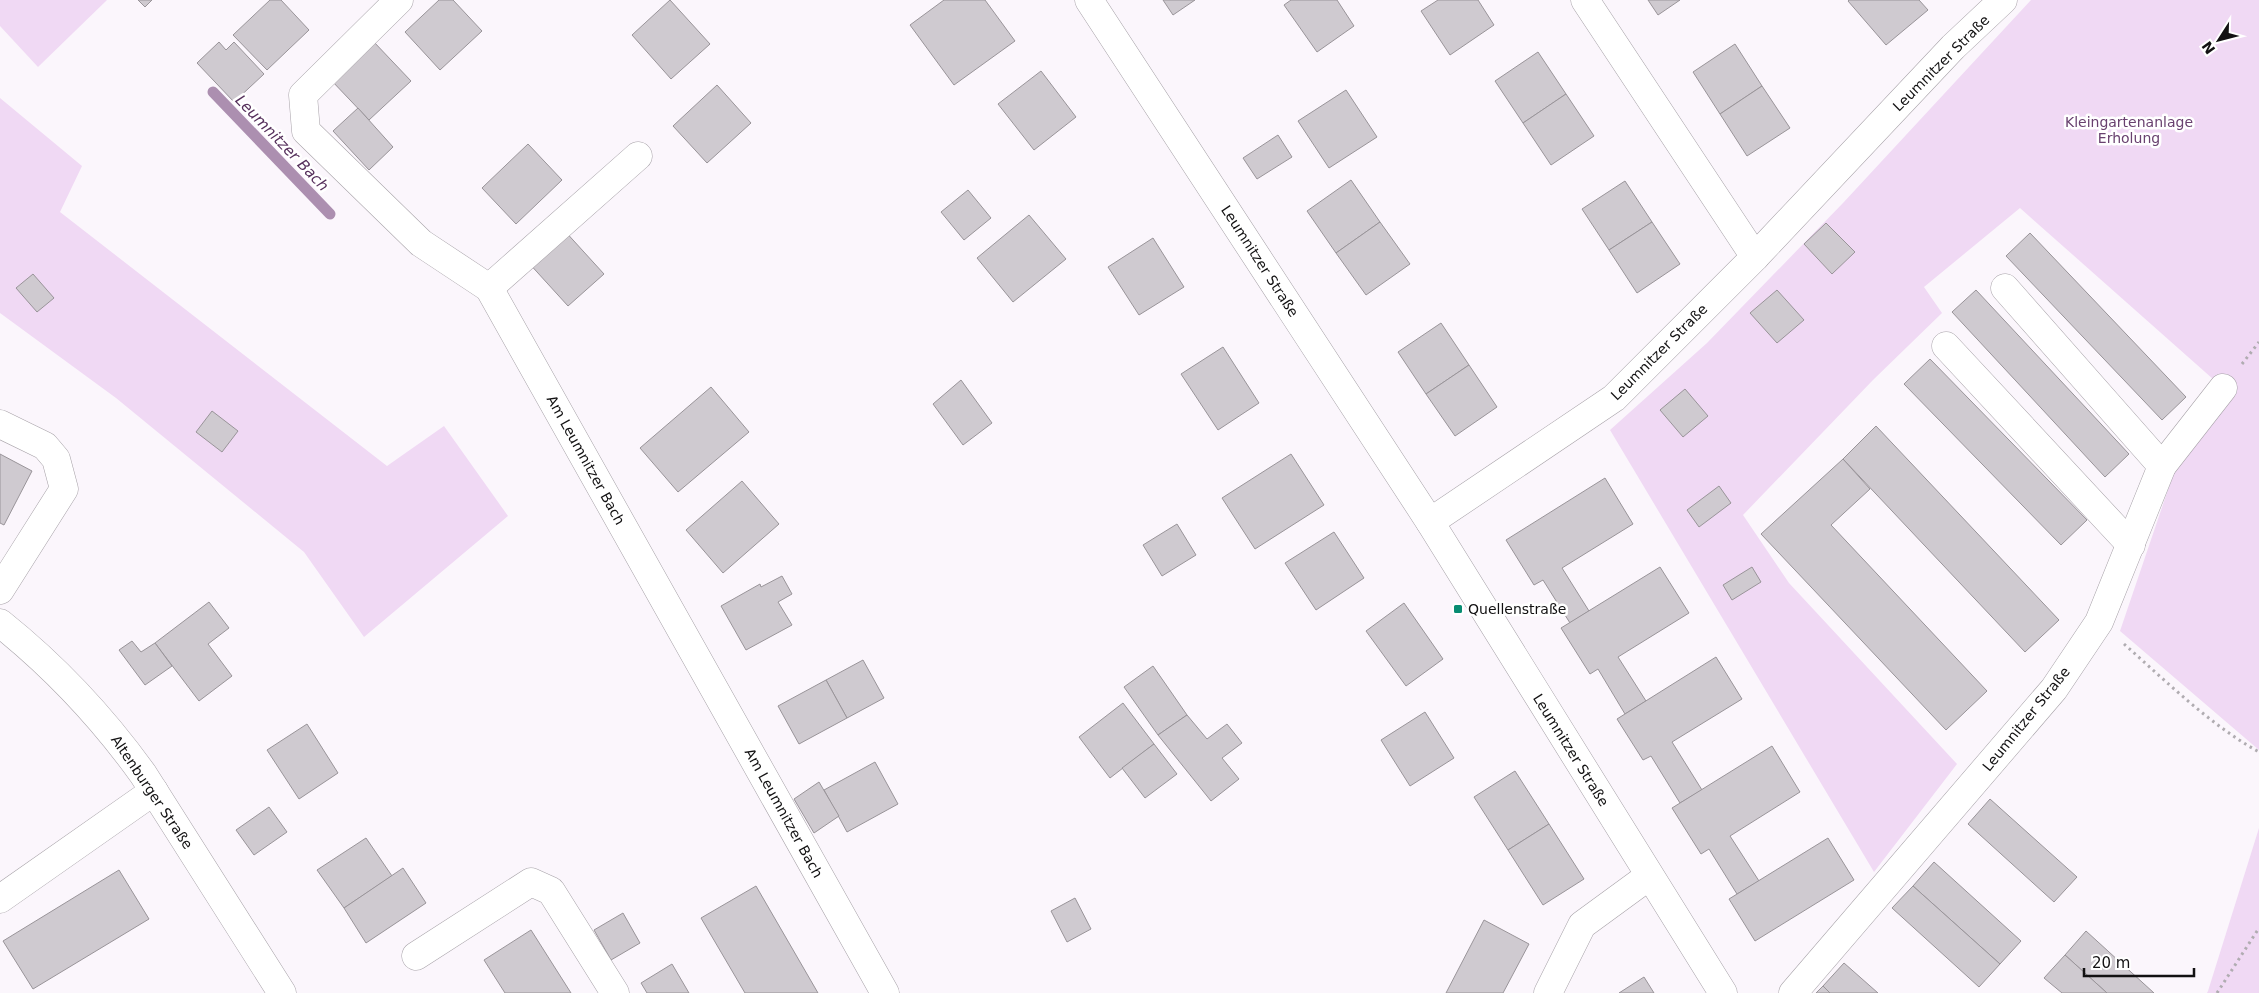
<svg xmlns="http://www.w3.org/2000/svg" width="2259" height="993" font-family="'DejaVu Sans',sans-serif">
<rect width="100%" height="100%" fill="#fbf6fc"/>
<!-- green -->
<g fill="#f0d9f4">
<polygon points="0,0 107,0 38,67 0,26"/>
<polygon points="2031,0 2259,0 2259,750 2120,631 2174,472 2231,395 2020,208 1924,287 1942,313 1873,380 1743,515 1789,583 1957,764 1874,872 1610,430 1707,343 1843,203"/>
<polygon points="0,98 82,166 60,212 387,466 444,426 508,516 364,637 304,552 116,398 0,313"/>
<polygon points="2259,828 2259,993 2207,993 2208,991"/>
</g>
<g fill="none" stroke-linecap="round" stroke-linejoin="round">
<!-- stream -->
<polyline stroke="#ac8fb0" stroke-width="11" points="213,92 330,214"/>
</g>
<!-- building -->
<g fill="#cfcad0" stroke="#999499">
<polygon points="138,0 152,0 145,7"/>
<polygon points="270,0 281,0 309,30 267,70 233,35"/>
<polygon points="439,0 453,0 482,31 440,70 405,32"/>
<polygon points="670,0 710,44 671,79 632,35"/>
<polygon points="944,0 985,0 1015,41 954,85 910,25"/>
<polygon points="1163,0 1195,0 1173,15"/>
<polygon points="1291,0 1337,0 1354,26 1317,52 1284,5"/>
<polygon points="1438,0 1478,0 1494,25 1450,55 1421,11"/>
<polygon points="1648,0 1680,0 1658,15"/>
<polygon points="1849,0 1919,0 1928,10 1886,45 1848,1"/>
<polygon points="373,41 411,81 369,120 331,80"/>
<polygon points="219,42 226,50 234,42 264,74 234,102 197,63"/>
<polygon points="1735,44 1762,86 1720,114 1693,72"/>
<polygon points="1538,52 1566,94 1523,123 1495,81"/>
<polygon points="1041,71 1076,117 1034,150 998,104"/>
<polygon points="717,85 751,123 707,163 673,126"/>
<polygon points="1762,86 1790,128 1747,156 1720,114"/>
<polygon points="1346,90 1377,137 1329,168 1298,121"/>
<polygon points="1566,94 1594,136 1551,165 1523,123"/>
<polygon points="358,108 393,147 369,170 333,131"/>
<polygon points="1278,135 1292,157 1257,179 1243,158"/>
<polygon points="528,144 562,180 516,224 482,188"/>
<polygon points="1351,180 1380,222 1336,253 1307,211"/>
<polygon points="1625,181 1652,222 1609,250 1582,209"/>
<polygon points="968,190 991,218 964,240 941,212"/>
<polygon points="1029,215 1066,259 1013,302 977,258"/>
<polygon points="1380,222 1410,264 1366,295 1336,253"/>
<polygon points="1652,222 1680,264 1637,293 1609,250"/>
<polygon points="1826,223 1855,252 1832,274 1804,244"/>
<polygon points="563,229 604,274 568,306 527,261"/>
<polygon points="2030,233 2186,397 2162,420 2006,256"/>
<polygon points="1153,238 1184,287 1139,315 1108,267"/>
<polygon points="33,274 54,298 37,312 16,288"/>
<polygon points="1777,290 1804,320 1777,343 1750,313"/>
<polygon points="1976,290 2129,454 2105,477 1952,312"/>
<polygon points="1441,323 1469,365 1426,394 1398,352"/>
<polygon points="1223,347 1259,403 1218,430 1181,374"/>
<polygon points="1930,359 2087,520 2061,545 1904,384"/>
<polygon points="1469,365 1497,407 1455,436 1426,394"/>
<polygon points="961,380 992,423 963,445 933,404"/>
<polygon points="711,387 749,432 678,492 640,448"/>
<polygon points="1685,389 1708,416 1683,437 1660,410"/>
<polygon points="212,411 238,431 222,452 196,432"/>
<polygon points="1876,426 2059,620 2025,652 1843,459"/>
<polygon points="0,454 32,471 4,525 0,523"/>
<polygon points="1291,454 1324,505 1255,549 1222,498"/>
<polygon points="1843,459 1870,489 1831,525 1987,691 1946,730 1761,534"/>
<polygon points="1605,478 1633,524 1562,568 1589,611 1570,623 1543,580 1534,585 1506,540"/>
<polygon points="742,481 779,524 723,573 686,530"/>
<polygon points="1719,486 1731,503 1699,527 1687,510"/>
<polygon points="1177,524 1196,555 1162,576 1143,545"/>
<polygon points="1334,532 1364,578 1316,610 1285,563"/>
<polygon points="1660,567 1689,613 1618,657 1646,701 1625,714 1598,669 1590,674 1561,628"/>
<polygon points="1752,567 1761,582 1732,600 1723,585"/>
<polygon points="782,576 792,594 778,602 792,625 746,650 721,606 760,584 761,587"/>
<polygon points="209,602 229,628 208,644 232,676 199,701 155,643"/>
<polygon points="1404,603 1443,659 1406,686 1366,631"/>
<polygon points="132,641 141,652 155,643 172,666 145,685 119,650"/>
<polygon points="1716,657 1742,699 1672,742 1702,790 1680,803 1651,756 1643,760 1617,719"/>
<polygon points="863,660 884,698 847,718 826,680"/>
<polygon points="1153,666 1187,715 1158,735 1124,687"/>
<polygon points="826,680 847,718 799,744 778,706"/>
<polygon points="1123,703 1154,744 1110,778 1079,737"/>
<polygon points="1425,712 1454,758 1410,786 1381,740"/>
<polygon points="1187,715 1207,739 1227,724 1242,743 1222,758 1239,779 1211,801 1158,735"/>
<polygon points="307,724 338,773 299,799 267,750"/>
<polygon points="1154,744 1177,774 1145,798 1122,768"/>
<polygon points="1772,746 1800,792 1730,836 1759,881 1737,894 1709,849 1701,854 1672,808"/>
<polygon points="875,762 898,804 847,832 824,790"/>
<polygon points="1515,771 1549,824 1508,850 1474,797"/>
<polygon points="819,782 839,816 814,833 794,799"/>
<polygon points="1990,799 2077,877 2054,902 1968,824"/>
<polygon points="269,807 287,832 254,855 236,830"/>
<polygon points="1549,824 1584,879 1543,905 1508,850"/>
<polygon points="366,838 392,876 344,908 317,870"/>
<polygon points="1828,838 1854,880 1755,941 1729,899"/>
<polygon points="1934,862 2021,941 2000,964 1913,886"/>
<polygon points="403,868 426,903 366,943 344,908"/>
<polygon points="119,870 149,919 33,989 3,941"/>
<polygon points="756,886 818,993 745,993 701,918"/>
<polygon points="1913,886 2000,964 1979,987 1892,908"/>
<polygon points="1075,898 1091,929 1067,942 1051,911"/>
<polygon points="623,913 640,943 611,960 594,930"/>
<polygon points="1484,920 1529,944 1503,993 1446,993"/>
<polygon points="531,930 571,993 505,993 484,960"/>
<polygon points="2086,931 2154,993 2107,993 2065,955"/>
<polygon points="2065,955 2107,993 2062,993 2044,978"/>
<polygon points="1844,963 1878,993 1830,993 1823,986"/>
<polygon points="672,964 689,993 647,993 641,983"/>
<polygon points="1644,977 1654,993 1619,993"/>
<polygon points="1823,986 1830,993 1816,993"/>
</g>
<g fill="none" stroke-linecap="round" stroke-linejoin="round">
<!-- minor casing -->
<g stroke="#a7a2a8" stroke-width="29">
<g id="minor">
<polyline points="399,0 303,95 306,131 421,243 489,288 885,993"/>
<polyline points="1089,0 1430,522 1723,993"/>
<polyline points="1585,0 1755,257"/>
<polyline points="489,288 638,156"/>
<polyline points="2005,288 2162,466"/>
<polyline points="1946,346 2131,545"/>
<polyline points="0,424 45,446 56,459 64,489 0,590"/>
<polyline points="1430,522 1614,398 1755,257 1953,47 2003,0"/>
<polyline points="0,899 154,791"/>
<polyline points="416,956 531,882 551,891 615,993"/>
<polyline points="1548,993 1582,925 1649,876"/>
<polyline points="1793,993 2054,689 2099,622 2162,466 2223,388"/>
</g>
</g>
<!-- major casing -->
<g stroke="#a7a2a8" stroke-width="29">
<path id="major" d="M0,623C55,667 102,717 143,774L282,993"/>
</g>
<!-- path -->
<g stroke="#b0acb1" stroke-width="3" stroke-dasharray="2.5 4" stroke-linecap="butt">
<polyline points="2242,364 2259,342"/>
<path d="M2124,644C2167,682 2209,724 2259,752"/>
<polyline points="2217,993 2259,928"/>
</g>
<!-- minor -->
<use href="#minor" stroke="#fff" stroke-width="28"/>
<!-- major -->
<use href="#major" stroke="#fff" stroke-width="28"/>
</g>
<!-- markers -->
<rect fill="#078c72" stroke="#fff" stroke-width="2" x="1453" y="604" width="10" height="10" rx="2.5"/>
<g text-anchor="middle" stroke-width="5" stroke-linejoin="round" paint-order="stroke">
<!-- street labels -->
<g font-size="14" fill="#121112" stroke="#fff">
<text transform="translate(1941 63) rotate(-45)" y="5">Leumnitzer Straße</text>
<text transform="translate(1260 261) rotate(57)" y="5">Leumnitzer Straße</text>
<text transform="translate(1659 352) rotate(-45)" y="5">Leumnitzer Straße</text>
<text transform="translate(586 460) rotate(61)" y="5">Am Leumnitzer Bach</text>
<text transform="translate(2026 719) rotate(-51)" y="5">Leumnitzer Straße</text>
<text transform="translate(1571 750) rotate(58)" y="5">Leumnitzer Straße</text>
<text transform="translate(152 792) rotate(56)" y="5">Altenburger Straße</text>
<text transform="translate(784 813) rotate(61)" y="5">Am Leumnitzer Bach</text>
</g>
<!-- park labels -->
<g font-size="14" fill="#69416f" stroke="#fff">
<text x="2129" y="127">Kleingartenanlage<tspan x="2129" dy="16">Erholung</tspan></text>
</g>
<!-- poi labels -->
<g font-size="14" fill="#121112" stroke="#fff" text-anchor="start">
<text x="1468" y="614">Quellenstraße</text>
</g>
<!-- water labels -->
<g font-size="15" font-style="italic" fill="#56305c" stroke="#fff">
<text transform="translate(282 143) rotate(46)" y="5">Leumnitzer Bach</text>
</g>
</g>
<!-- north arrow -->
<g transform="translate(2219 40) rotate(234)" stroke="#ffffff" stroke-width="4" paint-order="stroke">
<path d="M0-4L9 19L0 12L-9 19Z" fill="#121112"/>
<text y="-8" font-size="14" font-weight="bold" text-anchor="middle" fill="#121112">N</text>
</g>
<!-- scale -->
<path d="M2084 968v8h110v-8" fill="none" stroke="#121112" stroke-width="2.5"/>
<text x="2092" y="968" font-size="15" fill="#121112" stroke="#ffffff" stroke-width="4" paint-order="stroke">20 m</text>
</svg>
